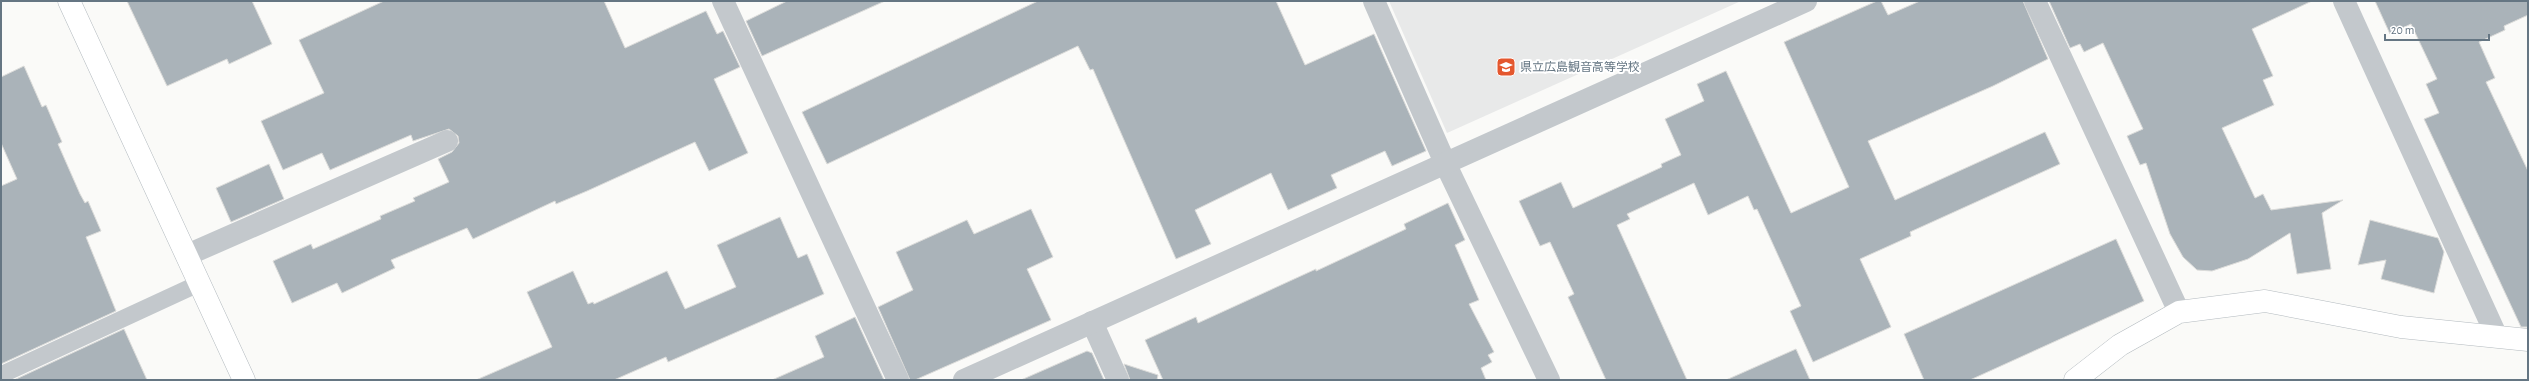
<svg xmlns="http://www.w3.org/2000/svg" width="2529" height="381" font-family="'Alegreya Sans','Noto Sans JP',sans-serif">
<rect width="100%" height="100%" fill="#fafaf8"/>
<!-- built -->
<polygon fill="#e8e9e9" points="1389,1 1741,1 1447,133"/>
<!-- building -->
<g fill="#aab3b9" stroke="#dcdcda">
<polygon points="127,1 252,1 272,44 229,64 227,59 167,86"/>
<polygon points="384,1 604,1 625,48 706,11 717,34 723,31 740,67 714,79 748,153 709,171 695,142 587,191 556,204 555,201 473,239 467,228 391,260 395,268 342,293 337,283 292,303 273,261 311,244 313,249 381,219 380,216 415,201 413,198 449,182 438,159 452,152 459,143 458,136 449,129 413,141 411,135 330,170 322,153 283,170 261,121 324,93 299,40"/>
<polygon points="787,1 885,1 762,56 746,21"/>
<polygon points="1038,1 1276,1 1305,65 1374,34 1426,151 1392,166 1385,151 1331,175 1337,188 1288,210 1271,173 1195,210 1211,244 1176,259 1093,69 1090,70 1078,46 827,164 802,112"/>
<polygon points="1877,1 1881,1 1888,15 1920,1 2023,1 2048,59 1993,86 1868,141 1895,200 2045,132 2060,164 1910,232 1911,236 1860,259 1891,327 1813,362 1790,311 1801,306 1757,209 1754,210 1748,196 1708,215 1694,183 1627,214 1630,219 1617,225 1687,380 1606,380 1568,297 1574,294 1550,242 1540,246 1519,201 1561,182 1573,208 1662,167 1661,164 1681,155 1665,119 1704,101 1697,84 1726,71 1791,213 1849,187 1784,42"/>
<polygon points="2049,1 2312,1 2252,29 2273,76 2263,80 2274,105 2222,128 2255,198 2263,194 2271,210 2343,200 2322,213 2331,269 2297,274 2290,233 2248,259 2212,271 2197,270 2183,257 2170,234 2146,163 2140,165 2127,136 2143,129 2103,43 2084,52 2080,44 2070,48"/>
<polygon points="2375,1 2528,1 2528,15 2504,26 2505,30 2479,42 2495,78 2486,82 2528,171 2528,327 2521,327 2424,119 2439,113 2426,84 2437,79 2411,24 2390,34"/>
<polygon points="24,66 42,107 46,105 62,142 58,144 80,194 85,203 88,201 101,231 86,237 116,311 1,364 1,186 17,179 1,143 1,77"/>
<polygon points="269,164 284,199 231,222 216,188"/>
<polygon points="1448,203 1465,240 1455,245 1479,300 1469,304 1494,352 1488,355 1492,362 1481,368 1486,380 1163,380 1145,340 1196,317 1198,323 1316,269 1316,271 1406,229 1404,224"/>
<polygon points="1031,209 1053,257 1027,269 1051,320 915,380 910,380 878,307 913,290 896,252 967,220 974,234"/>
<polygon points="780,217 798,258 807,254 824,294 668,362 666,357 614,380 476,380 552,347 527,292 573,271 588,304 593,302 594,304 667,271 685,309 736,287 717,245"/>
<polygon points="2370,220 2438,238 2444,252 2434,293 2381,279 2386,260 2358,265"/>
<polygon points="2116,239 2144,301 1970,380 1924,380 1904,334"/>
<polygon points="855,317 884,380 772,380 824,357 815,336"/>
<polygon points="124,329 147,380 14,380"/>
<polygon points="1796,349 1810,380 1726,380"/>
<polygon points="1087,351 1092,353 1104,380 1021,380"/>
<polygon points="1124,364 1158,375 1157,380 1130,380"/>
</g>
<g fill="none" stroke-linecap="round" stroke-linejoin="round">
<!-- secondary casing -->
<g stroke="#b3babf" stroke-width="23">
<g id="secondary">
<polyline points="69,1 244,380"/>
<polyline points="2075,380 2120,345 2179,312 2265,301 2401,327 2528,340"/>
</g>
</g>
<!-- lane -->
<polyline stroke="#c3c8cc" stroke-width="17" points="1,375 200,283"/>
<!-- street -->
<g stroke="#c3c8cc" stroke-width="22">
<polyline points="723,1 898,380"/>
<polyline points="1374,1 1446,165 1549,380"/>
<polyline points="2035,1 2179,312"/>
<polyline points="2344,1 2497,337"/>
<polyline points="187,255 447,141"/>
<polyline points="1092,322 1118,380"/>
<polyline points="964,380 1806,1"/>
</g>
<!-- secondary -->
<use href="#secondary" stroke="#fff" stroke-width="22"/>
</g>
<!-- icons -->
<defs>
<g id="school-square" transform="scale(1)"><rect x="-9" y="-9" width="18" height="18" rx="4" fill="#e4572e" stroke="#fff"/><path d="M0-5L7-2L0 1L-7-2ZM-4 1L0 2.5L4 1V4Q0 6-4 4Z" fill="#fff"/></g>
</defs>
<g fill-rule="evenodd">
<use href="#school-square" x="1506" y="67"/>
</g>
<g text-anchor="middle" stroke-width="4" stroke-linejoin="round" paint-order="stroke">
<!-- poi labels -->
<g font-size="12" fill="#657683" stroke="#fff" text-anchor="start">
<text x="1520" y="71">県立広島観音高等学校</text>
</g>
</g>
<!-- border -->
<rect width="2529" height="381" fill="none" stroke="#657683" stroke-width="4"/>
<!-- scale -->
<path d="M2385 34v6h104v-6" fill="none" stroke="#657683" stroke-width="2"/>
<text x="2391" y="34" font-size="12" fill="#657683" stroke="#ffffff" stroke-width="3" paint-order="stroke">20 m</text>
</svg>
